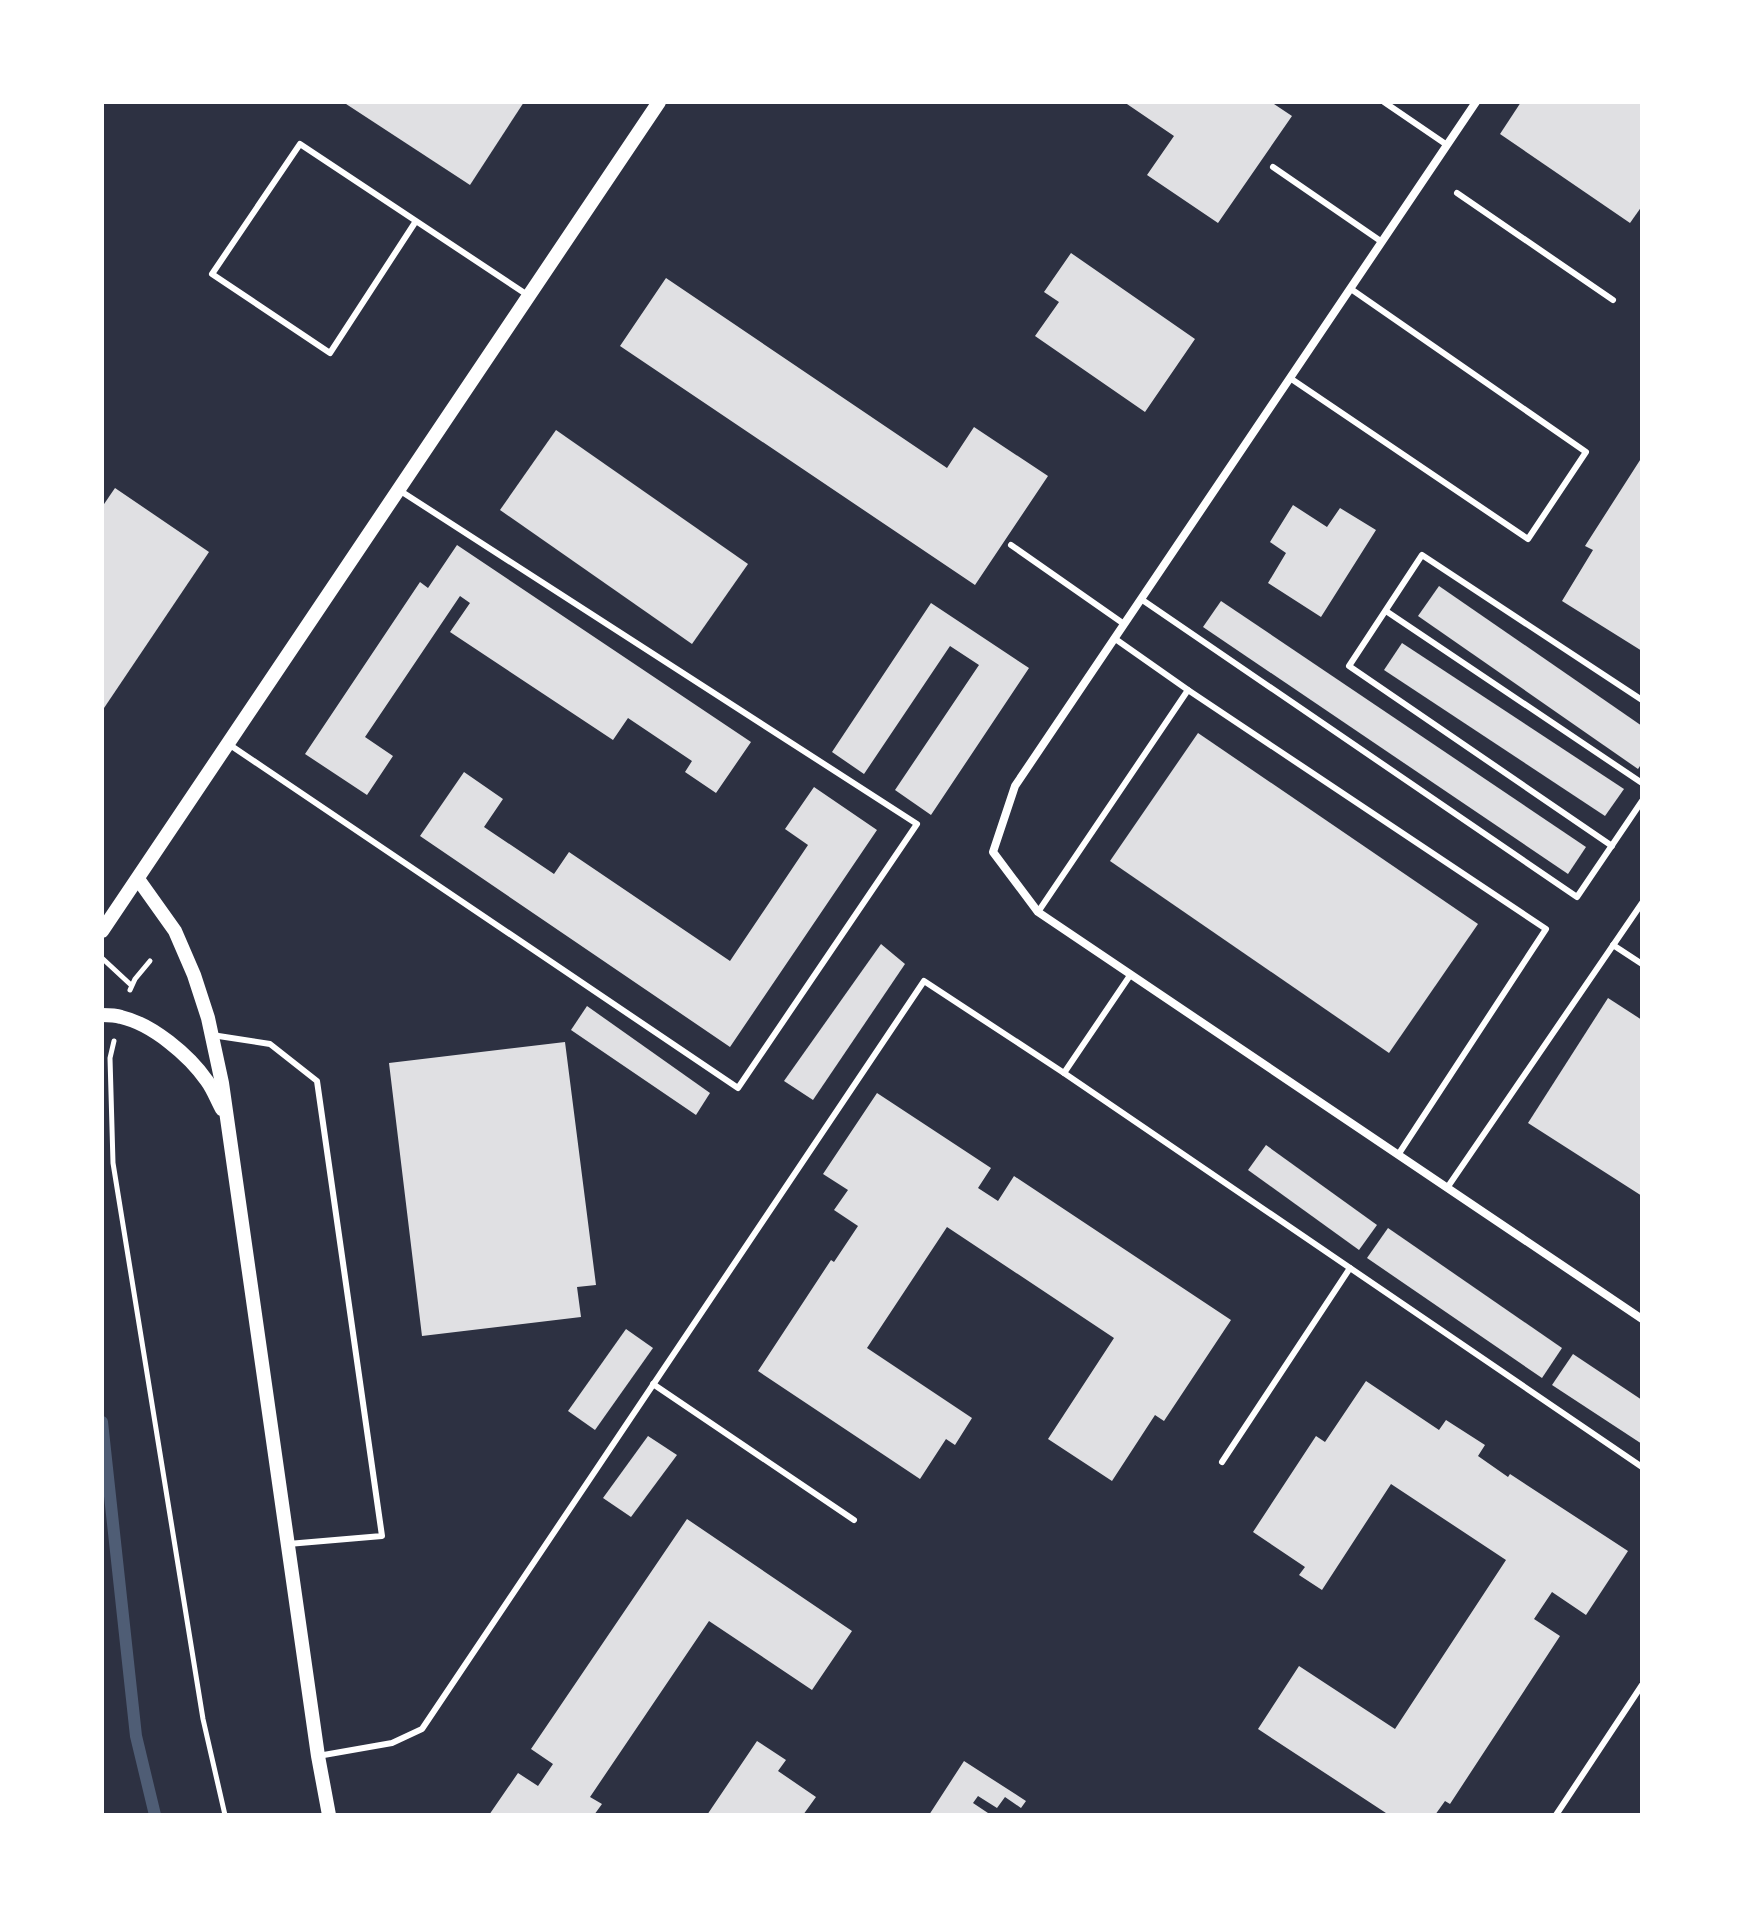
<svg xmlns="http://www.w3.org/2000/svg" width="1744" height="1917" font-family="Overpass,sans-serif">
<rect width="100%" height="100%" fill="#2d3142"/>
<g fill="none" stroke-linecap="round" stroke-linejoin="round">
<!-- stream -->
<polyline stroke="#4f5d75" stroke-width="12" points="102,1422 136,1736 155,1815"/>
</g>
<!-- building -->
<g fill="#e0e0e3">
<polygon points="343,102 524,102 470,185"/>
<polygon points="1124,102 1271,102 1292,116 1218,223 1147,175 1174,136"/>
<polygon points="1521,102 1642,102 1642,206 1630,223 1500,134"/>
<polygon points="1071,253 1195,339 1145,412 1035,336 1059,302 1044,292"/>
<polygon points="666,278 947,468 974,427 1048,476 975,585 620,346"/>
<polygon points="556,430 748,564 692,644 500,510"/>
<polygon points="1642,457 1642,651 1562,601 1593,550 1585,546"/>
<polygon points="115,488 209,552 102,711 102,507"/>
<polygon points="1293,505 1327,527 1340,508 1376,530 1321,617 1268,583 1286,553 1270,542"/>
<polygon points="457,545 751,742 716,793 685,772 692,761 628,718 613,740 450,632 470,603 460,596 365,737 393,756 367,795 305,754 420,582 428,588"/>
<polygon points="1439,586 1642,726 1642,763 1638,769 1418,616"/>
<polygon points="1221,601 1586,847 1568,874 1203,627"/>
<polygon points="931,603 1029,668 931,815 895,790 979,665 950,646 864,774 832,752"/>
<polygon points="1402,643 1624,789 1605,816 1384,670"/>
<polygon points="1198,733 1478,924 1389,1053 1110,861"/>
<polygon points="464,772 503,799 484,827 554,874 569,852 730,961 808,845 785,829 814,787 877,830 730,1047 420,836"/>
<polygon points="881,944 905,964 813,1100 784,1081"/>
<polygon points="1608,998 1642,1020 1642,1196 1528,1123"/>
<polygon points="587,1006 710,1093 696,1115 571,1030"/>
<polygon points="565,1042 596,1285 577,1287 581,1317 422,1336 389,1063"/>
<polygon points="877,1093 991,1168 978,1188 998,1201 1014,1176 1231,1320 1164,1421 1155,1415 1112,1481 1048,1439 1114,1338 947,1227 867,1348 972,1418 955,1445 946,1439 920,1479 758,1371 831,1260 834,1262 858,1226 834,1210 848,1190 823,1174"/>
<polygon points="1266,1145 1377,1225 1359,1250 1248,1170"/>
<polygon points="1388,1228 1562,1348 1542,1378 1367,1258"/>
<polygon points="626,1329 653,1348 595,1430 568,1411"/>
<polygon points="1573,1354 1642,1400 1642,1444 1552,1385"/>
<polygon points="1366,1381 1439,1430 1446,1420 1485,1445 1478,1456 1508,1477 1510,1474 1628,1551 1586,1615 1552,1592 1534,1619 1560,1636 1450,1804 1445,1801 1435,1815 1389,1815 1258,1729 1299,1666 1395,1729 1506,1560 1391,1484 1322,1590 1299,1575 1305,1567 1253,1532 1316,1436 1325,1442"/>
<polygon points="648,1436 677,1455 631,1517 603,1498"/>
<polygon points="687,1519 852,1631 812,1690 709,1621 590,1797 602,1804 594,1815 489,1815 518,1773 538,1786 553,1764 531,1749"/>
<polygon points="757,1741 786,1760 778,1771 816,1797 803,1815 707,1815"/>
<polygon points="964,1761 1026,1801 1021,1808 1005,1797 997,1808 978,1796 973,1803 991,1815 929,1815"/>
</g>
<g fill="none" stroke-linecap="round" stroke-linejoin="round">
<!-- path -->
<g stroke="#fff" stroke-width="5">
<polyline points="103,959 131,985"/>
<polyline points="130,990 135,979 150,961"/>
<polyline points="114,1041 110,1058 113,1163 203,1719 225,1815"/>
</g>
<!-- service -->
<g stroke="#fff" stroke-width="6">
<polyline points="1384,102 1447,145"/>
<polyline points="1273,167 1382,242"/>
<polyline points="1457,193 1613,300"/>
<polyline points="416,221 330,353 212,274 300,144 529,296"/>
<polyline points="1290,378 1528,539 1586,452 1351,289"/>
<polyline points="1011,545 1124,624"/>
<polyline points="1141,599 1577,897 1642,801"/>
<polyline points="1386,611 1642,783"/>
<polyline points="1114,638 1188,690 1546,929 1398,1155"/>
<polyline points="230,745 738,1088 917,824 399,490"/>
<polyline points="1612,846 1349,666 1422,555 1642,700"/>
<polyline points="1038,912 1188,690"/>
<polyline points="1613,945 1642,964"/>
<polyline points="212,1035 270,1044 317,1081 382,1536 288,1544"/>
<polyline points="1064,1073 1642,1467"/>
<polyline points="1447,1188 1642,903"/>
<polyline points="653,1384 854,1520"/>
<polyline points="1222,1462 1350,1268"/>
<polyline points="318,1756 392,1743 422,1729 924,981 1064,1073 1131,974"/>
<polyline points="1556,1815 1642,1685"/>
</g>
<!-- minor -->
<polyline stroke="#fff" stroke-width="8" points="1476,102 1015,786 993,852 1038,912 1642,1319"/>
<!-- tertiary -->
<g stroke="#fff" stroke-width="14">
<polyline points="138,879 175,931 194,975 208,1018 222,1083 318,1756 329,1815"/>
<polyline points="102,931 659,102"/>
<path d="M102,1015C108,1015 115,1015 121,1017C152,1024 189,1055 207,1081C213,1089 217,1100 222,1109"/>
</g>
</g>
<!-- border -->
<rect width="1744" height="1917" fill="none" stroke="#ffffff" stroke-width="208"/>
</svg>
